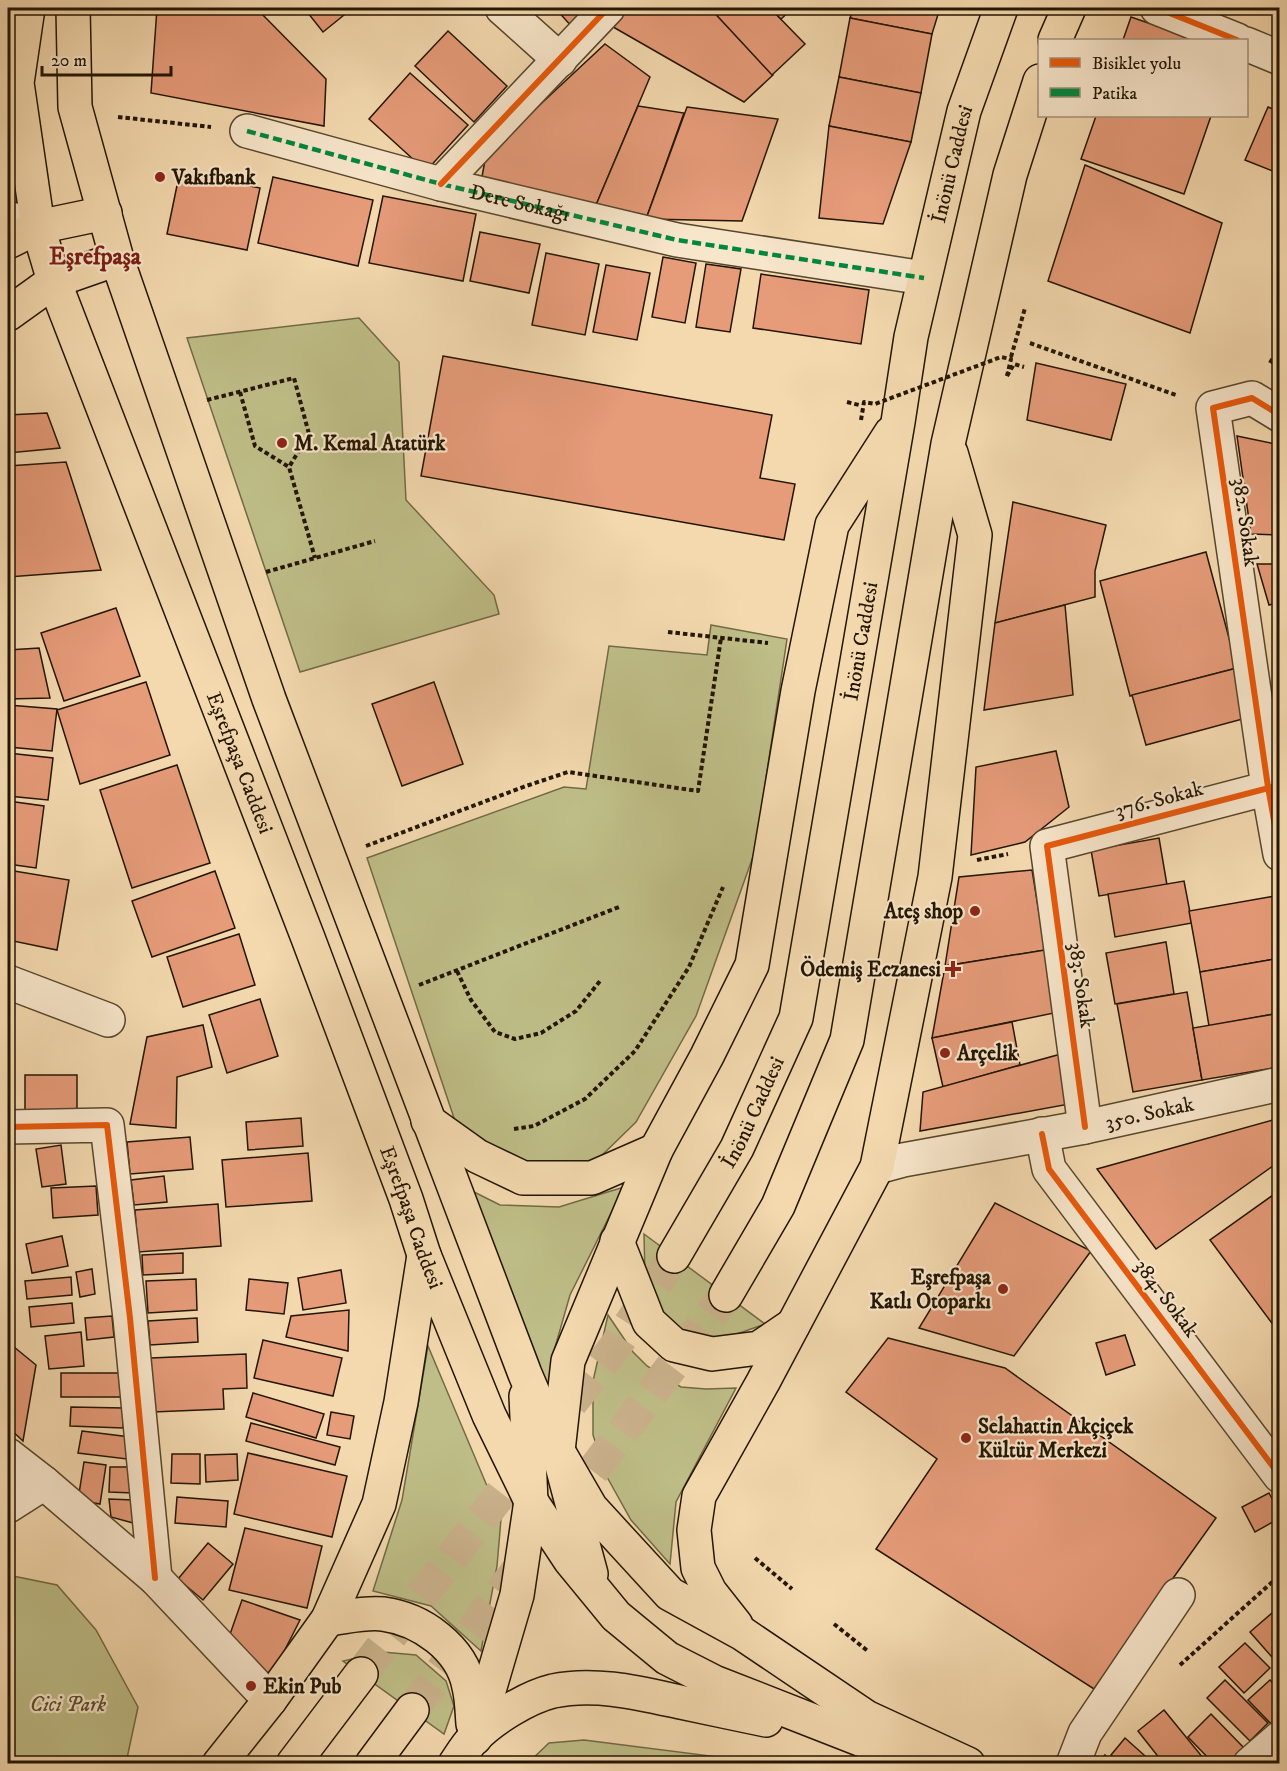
<svg xmlns="http://www.w3.org/2000/svg" width="1287" height="1771" font-family="'IM FELL DW Pica',serif">
<rect width="100%" height="100%" fill="#f4d9af"/>
<filter id="stains"><feTurbulence type="fractalNoise" baseFrequency=".00333" numOctaves="4"/><feColorMatrix values="0 0 0 0 .2 0 0 0 0 .09 0 0 0 0 .02 0 0 0 .5 -.17"/></filter>
<radialGradient id="worn" r=".72"><stop offset=".6" stop-color="#630" stop-opacity="0"/><stop offset="1" stop-color="#630" stop-opacity=".3"/></radialGradient>
<!-- green -->
<g fill="#bfbe88" stroke="#716a45" stroke-width="1.5">
<polygon points="359,318 399,362 406,500 494,595 499,614 300,672 187,338"/>
<polygon points="711,625 787,639 755,851 696,1016 636,1122 596,1161 534,1172 460,1136 367,858 564,787 586,789 609,646 707,655"/>
<polygon points="464,1187 500,1205 559,1207 624,1187 570,1295 554,1351 550,1395"/>
<polygon points="644,1234 765,1324 720,1340 677,1334 658,1314 645,1277"/>
<polygon points="608,1315 633,1352 647,1366 681,1387 706,1389 736,1388 676,1502 670,1564 631,1520 607,1477 593,1435 593,1381"/>
<polygon points="428,1346 501,1519 497,1566 481,1651 431,1606 373,1591 402,1500"/>
<polygon points="8,1575 57,1585 96,1630 138,1707 126,1763 8,1763"/>
<polygon points="382,1652 416,1655 446,1681 454,1706 444,1734 343,1661"/>
<polygon points="584,1740 758,1762 757,1764 528,1763 549,1743"/>
</g>
<!-- building -->
<g fill="#e69b79" stroke="#231502" stroke-width="1.5">
<polygon points="157,8 256,8 326,79 324,126 151,93"/>
<polygon points="304,8 346,8 349,11 323,32"/>
<polygon points="555,8 594,8 573,28"/>
<polygon points="626,8 710,8 773,75 744,102 608,24"/>
<polygon points="710,8 770,8 805,44 772,75"/>
<polygon points="770,8 793,8 781,19"/>
<polygon points="854,8 940,8 932,34 850,18"/>
<polygon points="1131,17 1197,40 1123,40"/>
<polygon points="850,18 932,34 921,93 839,77"/>
<polygon points="448,31 507,86 474,122 415,66"/>
<polygon points="605,44 650,77 596,205 481,182 486,155"/>
<polygon points="410,73 468,125 426,171 369,119"/>
<polygon points="839,77 921,93 911,142 829,126"/>
<polygon points="638,106 684,113 646,219 596,205"/>
<polygon points="687,107 778,119 742,221 646,219"/>
<polygon points="1268,107 1280,112 1280,174 1245,160"/>
<polygon points="1096,116 1211,116 1184,194 1081,159"/>
<polygon points="829,126 911,142 883,224 819,218"/>
<polygon points="1085,165 1222,223 1190,333 1048,281"/>
<polygon points="180,171 260,188 247,250 167,234"/>
<polygon points="273,177 373,200 358,266 258,243"/>
<polygon points="383,196 476,214 463,281 369,263"/>
<polygon points="480,232 540,244 529,293 470,281"/>
<polygon points="546,253 599,264 585,335 532,325"/>
<polygon points="663,257 696,263 685,323 652,317"/>
<polygon points="706,264 741,269 730,332 696,327"/>
<polygon points="606,265 650,273 637,340 593,332"/>
<polygon points="761,274 869,290 861,344 753,328"/>
<polygon points="443,356 772,415 760,478 795,484 784,540 421,476"/>
<polygon points="1036,363 1126,384 1111,440 1027,420"/>
<polygon points="47,413 60,448 8,453 8,415"/>
<polygon points="1237,436 1280,445 1280,535 1251,534"/>
<polygon points="66,462 101,570 8,577 8,466"/>
<polygon points="1013,502 1106,525 1095,571 1095,597 995,623"/>
<polygon points="1206,552 1237,668 1130,696 1100,581"/>
<polygon points="1257,564 1280,564 1280,602 1269,605"/>
<polygon points="1280,602 1280,634 1273,604"/>
<polygon points="1065,605 1073,695 984,710 995,623"/>
<polygon points="116,608 140,676 64,701 41,633"/>
<polygon points="39,648 50,698 8,699 8,650"/>
<polygon points="1237,668 1250,717 1146,745 1132,695"/>
<polygon points="146,682 170,755 80,784 57,710"/>
<polygon points="434,682 463,764 402,786 372,704"/>
<polygon points="8,705 57,709 52,751 8,747"/>
<polygon points="1056,751 1069,807 1025,842 971,855 976,767"/>
<polygon points="8,753 53,758 48,800 8,796"/>
<polygon points="177,765 210,863 132,888 100,790"/>
<polygon points="8,801 44,806 36,868 8,864"/>
<polygon points="1159,838 1167,885 1099,896 1091,850"/>
<polygon points="8,870 69,880 57,950 8,940"/>
<polygon points="1032,870 1045,950 945,966 959,877"/>
<polygon points="215,871 235,928 152,957 132,901"/>
<polygon points="1184,881 1192,923 1115,937 1108,894"/>
<polygon points="1275,896 1280,923 1280,958 1200,972 1189,911"/>
<polygon points="239,934 255,985 183,1007 167,957"/>
<polygon points="1166,942 1174,994 1115,1004 1106,953"/>
<polygon points="1045,950 1054,1013 932,1038 945,966"/>
<polygon points="1280,958 1280,1013 1209,1026 1200,972"/>
<polygon points="1187,992 1202,1080 1133,1092 1117,1004"/>
<polygon points="260,999 278,1056 227,1073 209,1015"/>
<polygon points="1280,1013 1280,1067 1202,1080 1193,1028"/>
<polygon points="1012,1022 1020,1065 943,1087 932,1038"/>
<polygon points="203,1025 212,1067 177,1077 176,1128 130,1124 147,1037"/>
<polygon points="1061,1054 1075,1103 920,1131 923,1092"/>
<polygon points="25,1075 77,1075 77,1111 25,1112"/>
<polygon points="301,1118 303,1146 248,1150 246,1122"/>
<polygon points="1280,1118 1280,1161 1156,1249 1097,1169"/>
<polygon points="190,1137 193,1169 130,1174 127,1142"/>
<polygon points="61,1145 66,1184 42,1187 36,1149"/>
<polygon points="308,1153 312,1201 226,1207 222,1160"/>
<polygon points="164,1176 167,1202 134,1205 131,1180"/>
<polygon points="96,1186 98,1215 53,1218 51,1188"/>
<polygon points="1280,1190 1280,1334 1210,1240"/>
<polygon points="995,1203 1091,1251 1014,1356 919,1328"/>
<polygon points="218,1204 221,1246 138,1252 135,1210"/>
<polygon points="62,1236 68,1266 32,1273 26,1244"/>
<polygon points="183,1253 183,1273 143,1275 142,1255"/>
<polygon points="92,1269 95,1294 80,1297 76,1272"/>
<polygon points="341,1270 346,1303 303,1310 298,1278"/>
<polygon points="71,1277 72,1295 27,1299 25,1281"/>
<polygon points="196,1279 197,1310 148,1313 146,1281"/>
<polygon points="249,1279 288,1283 284,1314 246,1310"/>
<polygon points="72,1303 74,1323 31,1327 29,1307"/>
<polygon points="349,1310 348,1351 286,1337 291,1316"/>
<polygon points="112,1316 114,1337 87,1340 85,1318"/>
<polygon points="197,1318 198,1342 150,1345 148,1321"/>
<polygon points="81,1332 84,1366 49,1369 45,1336"/>
<polygon points="1125,1335 1135,1365 1106,1375 1096,1343"/>
<polygon points="888,1338 1005,1368 1216,1518 1094,1689 876,1549 937,1459 846,1392"/>
<polygon points="263,1340 342,1358 333,1396 254,1378"/>
<polygon points="8,1342 36,1365 23,1441 8,1427"/>
<polygon points="246,1354 247,1388 223,1389 224,1409 153,1412 151,1358"/>
<rect x="61" y="1373" width="60" height="24"/>
<polygon points="253,1393 324,1414 316,1438 246,1417"/>
<polygon points="71,1407 124,1408 123,1428 70,1426"/>
<polygon points="331,1412 354,1416 350,1439 327,1435"/>
<polygon points="251,1423 340,1447 335,1465 246,1441"/>
<polygon points="82,1431 130,1437 127,1459 78,1453"/>
<polygon points="248,1453 347,1476 332,1537 234,1514"/>
<polygon points="172,1454 200,1454 200,1484 171,1483"/>
<polygon points="237,1454 238,1480 206,1482 205,1455"/>
<polygon points="84,1462 106,1465 100,1504 78,1500"/>
<polygon points="110,1467 134,1467 133,1493 109,1492"/>
<polygon points="1269,1493 1280,1513 1280,1518 1255,1532 1242,1507"/>
<polygon points="177,1497 228,1501 226,1527 175,1523"/>
<polygon points="109,1499 133,1500 133,1523 111,1517"/>
<polygon points="245,1528 322,1546 307,1608 229,1590"/>
<polygon points="208,1543 233,1564 203,1600 178,1579"/>
<polygon points="242,1600 300,1620 270,1679 228,1640"/>
<polygon points="1280,1606 1280,1665 1279,1665 1250,1632"/>
<polygon points="1245,1643 1270,1668 1244,1693 1219,1667"/>
<polygon points="1280,1675 1280,1687 1273,1682"/>
<polygon points="1225,1680 1268,1723 1250,1741 1207,1698"/>
<polygon points="1270,1680 1280,1690 1280,1721 1274,1727 1248,1700"/>
<polygon points="1164,1710 1208,1764 1164,1764 1138,1731"/>
<polygon points="1211,1714 1245,1749 1231,1764 1214,1764 1188,1737"/>
<polygon points="1125,1738 1154,1764 1121,1764 1111,1755"/>
<polygon points="1105,1755 1114,1764 1098,1764"/>
</g>
<g fill="none" stroke-linecap="round" stroke-linejoin="round">
<!-- major-tunnel -->
<g stroke="#cab28c" stroke-width="33" stroke-dasharray="33 16" stroke-linecap="butt">
<polyline points="563,1510 726,1295"/>
<polyline points="361,1674 617,1344 674,1256"/>
<polyline points="412,1710 526,1559"/>
</g>
<!-- minor casing -->
<g stroke="#57462d" stroke-width="36">
<g id="minor">
<polyline points="502,8 560,60"/>
<polyline points="1157,8 1237,40"/>
<polyline points="1246,44 1280,58"/>
<polyline points="247,131 441,184 677,240 924,278"/>
<polyline points="441,184 608,8"/>
<polyline points="8,218 38,227"/>
<polyline points="1280,415 1252,398 1213,408 1268,787 1280,854"/>
<polyline points="8,982 108,1020"/>
<polyline points="8,1127 107,1125 130,1318 155,1578"/>
<polyline points="1085,1127 1047,846 1280,785"/>
<polyline points="1042,1134 1049,1169 1280,1476"/>
<path id="s1" d="M877,1167L903,1160L1085,1127L1280,1084"/>
<polyline points="8,1455 44,1483 155,1578 270,1700"/>
<polyline points="8,1506 44,1483"/>
<polyline points="1073,1764 1085,1733 1178,1595"/>
<polyline points="1250,1764 1280,1738"/>
</g>
</g>
<!-- major casing -->
<g stroke="#231502" stroke-width="36">
<g id="major">
<path id="s2" d="M28,8L17,83L38,227L54,281L308,938L406,1199L424,1255L489,1415L531,1501L570,1560L616,1616L667,1658L714,1682L862,1740L943,1764"/>
<polyline points="73,8 75,107 117,259 269,699 525,1374 558,1451 591,1508 670,1594 743,1634 866,1717 968,1764"/>
<polyline points="1055,40 1069,8"/>
<polyline points="8,242 38,227 105,213"/>
<polyline points="8,314 54,281 117,259"/>
<polyline points="428,1121 477,1156 523,1178 592,1178 656,1150"/>
<polyline points="617,1241 649,1322 674,1345 712,1354 759,1348 793,1325"/>
<path id="s3" d="M674,1256L737,1148L796,1018L898,422L911,337L964,111L1001,8"/>
<polyline points="726,1295 778,1206 847,1040 948,444 1010,175 1040,81"/>
<polyline points="591,1574 558,1451 568,1361 656,1150 707,1056 752,965 798,691 832,525 891,433"/>
<path d="M328,1619C346,1617 365,1612 383,1614C421,1619 462,1648 469,1687C472,1699 472,1712 473,1724"/>
<polyline points="736,1625 710,1592 698,1568 694,1530 699,1496 763,1382 877,1167 935,877 975,535 951,453"/>
<polyline points="475,1738 517,1595 531,1501 526,1396"/>
<polyline points="219,1764 270,1700 328,1619 379,1504 401,1402 424,1255"/>
<polyline points="293,1764 361,1674"/>
<polyline points="372,1764 412,1710"/>
<path d="M455,1764C461,1755 467,1745 474,1738C492,1719 528,1697 553,1691C595,1682 639,1693 680,1702C709,1708 737,1714 766,1720"/>
</g>
</g>
<!-- path -->
<g stroke="#231502" stroke-width="4" stroke-dasharray="4.5 3" stroke-linecap="butt">
<polyline points="118,117 211,127"/>
<polyline points="1030,343 1176,395"/>
<polyline points="1011,357 1025,308"/>
<polyline points="1270,363 1280,346"/>
<polyline points="1007,376 1014,364 1024,367"/>
<polyline points="240,392 255,446 289,467 315,558"/>
<polyline points="207,400 294,378 309,434 289,467"/>
<polyline points="847,402 859,405 859,407"/>
<polyline points="266,572 375,541"/>
<polyline points="668,632 768,643"/>
<polyline points="366,846 526,786 568,772 698,791 721,638"/>
<polyline points="977,860 1008,854"/>
<polyline points="457,971 471,1000 495,1032 515,1039 541,1033 576,1011 600,981"/>
<polyline points="419,985 619,907"/>
<polyline points="514,1129 534,1126 585,1099 635,1051 689,967 723,887"/>
<polyline points="755,1558 792,1589"/>
<polyline points="834,1624 869,1652"/>
<polyline points="1180,1665 1280,1575"/>
</g>
<!-- minor -->
<use href="#minor" stroke="#f8e6cb" stroke-width="33"/>
<!-- major -->
<use href="#major" stroke="#f4d9af" stroke-width="33"/>
<!-- path-bridge -->
<polyline stroke="#231502" stroke-width="4" stroke-dasharray="4.5 3" stroke-linecap="butt" points="861,420 864,402 875,404 1001,357 1011,359 1007,376"/>
<!-- quiet -->
<path stroke="#00873e" stroke-width="4.5" stroke-dasharray="9 4.5" stroke-linecap="butt" id="s4" d="M247,131L441,184L677,240L924,278"/>
<!-- cycleway casing -->
<g stroke="#f8e6cb" stroke-width="10">
<g id="cycleway">
<polyline points="1157,8 1237,40"/>
<polyline points="441,184 608,8"/>
<polyline points="1280,415 1252,398 1213,408 1268,787 1280,854"/>
<polyline points="8,1127 107,1125 130,1318 155,1578"/>
<polyline points="1085,1127 1047,846 1280,785"/>
<polyline points="1042,1134 1049,1169 1280,1476"/>
</g>
</g>
<!-- cycleway -->
<use href="#cycleway" stroke="#e8590c" stroke-width="6"/>
</g>
<!-- markers -->
<g fill="#8f2418" stroke="#f8e6cb" stroke-width="2">
<circle cx="160" cy="177" r="6"/>
<circle cx="282" cy="443" r="6"/>
<circle cx="975" cy="911" r="6"/>
<path d="M950 960h6v6h6v6h-6v6h-6v-6h-6v-6h6z"/>
<circle cx="945" cy="1053" r="6"/>
<circle cx="1003" cy="1289" r="6"/>
<circle cx="966" cy="1438" r="6"/>
<circle cx="251" cy="1686" r="6"/>
</g>
<g text-anchor="middle" stroke-width="4.5" stroke-linejoin="round" paint-order="stroke">
<!-- street labels -->
<g font-size="21" fill="#231502" stroke="#f8e6cb">
<text dy="7" stroke="none"><textPath href="#s3" startOffset="1136">İnönü Caddesi</textPath></text>
<text dy="7" stroke="none"><textPath href="#s4" startOffset="282">Dere Sokağı</textPath></text>
<text transform="translate(1246 522) rotate(82)" y="7">382. Sokak</text>
<text dy="7" stroke="none"><textPath href="#s3" startOffset="650">İnönü Caddesi</textPath></text>
<text dy="7" stroke="none"><textPath href="#s2" startOffset="794">Eşrefpaşa Caddesi</textPath></text>
<text transform="translate(1159 799) rotate(-15)" y="7">376. Sokak</text>
<text transform="translate(1082 985) rotate(82)" y="7">383. Sokak</text>
<text dy="7" stroke="none"><textPath href="#s3" startOffset="164">İnönü Caddesi</textPath></text>
<text dy="7" stroke="none"><textPath href="#s1" startOffset="278">350. Sokak</textPath></text>
<text dy="7" stroke="none"><textPath href="#s2" startOffset="1280">Eşrefpaşa Caddesi</textPath></text>
<text transform="translate(1167 1298) rotate(53)" y="7">384. Sokak</text>
</g>
<!-- poi labels -->
<g font-size="21" font-weight="bold" fill="#231502" stroke="#f8e6cb" text-anchor="start">
<text x="172" y="184">Vakıfbank</text>
<text x="294" y="450">M. Kemal Atatürk</text>
<text x="963" y="918" text-anchor="end">Ateş shop</text>
<text x="941" y="976" text-anchor="end">Ödemiş Eczanesi</text>
<text x="957" y="1060">Arçelik</text>
<text x="991" y="1284" text-anchor="end">Eşrefpaşa<tspan x="991" dy="24">Katlı Otoparkı</tspan></text>
<text x="978" y="1433">Selahattin Akçiçek<tspan x="978" dy="24">Kültür Merkezi</tspan></text>
<text x="263" y="1693">Ekin Pub</text>
</g>
<!-- park labels -->
<g font-size="21" font-style="italic" fill="#5a5031" stroke="#f8e6cb">
<text x="68" y="1711">Cici Park</text>
</g>
<!-- quarter labels -->
<g font-size="24" font-weight="bold" fill="#7a1f14" stroke="#f8e6cb">
<text x="95" y="264">Eşrefpaşa</text>
</g>
</g>
<!-- margin -->
<rect width="1287" height="1771" fill="none" stroke="#f4d9af" stroke-width="30"/>
<rect x="9" y="9" width="1269" height="1753" fill="none" stroke="#231502" stroke-width="3"/>
<rect x="15" y="15" width="1257" height="1741" fill="none" stroke="#231502" stroke-width="1.5"/>
<!-- legend -->
<rect x="1038" y="39" width="210" height="78" fill="#f8e6cb" stroke="#a3927b" stroke-width="1.5"/>
<rect x="1050" y="58" width="30" height="9" fill="#e8590c" stroke="#a3927b" stroke-width="1.5"/>
<text x="1092" y="69" font-size="18" fill="#231502">Bisiklet yolu</text>
<rect x="1050" y="88" width="30" height="9" fill="#00873e" stroke="#a3927b" stroke-width="1.5"/>
<text x="1092" y="99" font-size="18" fill="#231502">Patika</text>
<!-- scale -->
<path d="M42 66v9h129v-9" fill="none" stroke="#231502" stroke-width="3"/>
<text x="51" y="66" font-size="18" fill="#231502" stroke="#f8e6cb" stroke-width="4.5" paint-order="stroke">20 m</text>
<rect width="100%" height="100%" filter="url(#stains)"/>
<rect width="100%" height="100%" fill="url(#worn)"/>
</svg>
